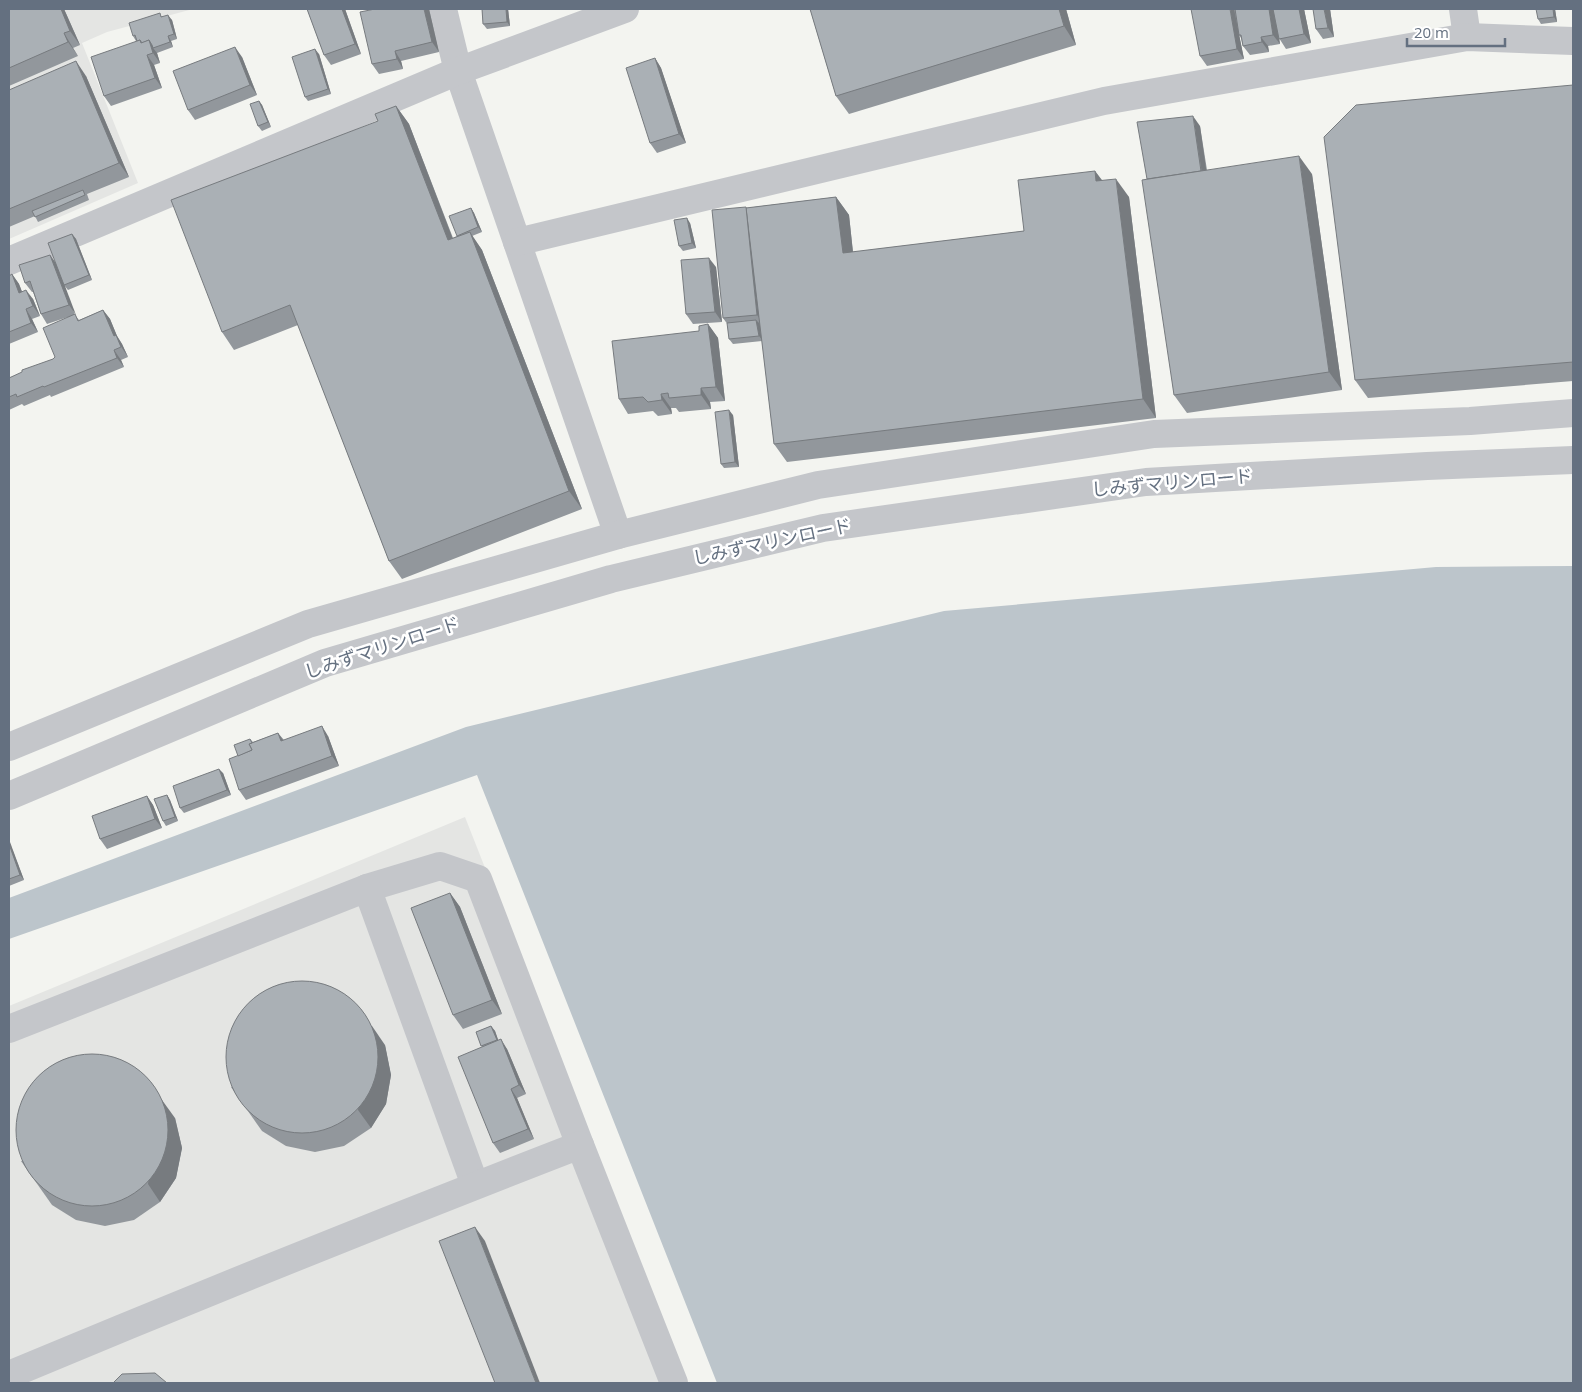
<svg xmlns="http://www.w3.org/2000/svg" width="1582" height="1392" font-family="'Open Sans','Noto Sans JP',sans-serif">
<rect width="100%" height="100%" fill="#f3f4f0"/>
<!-- built -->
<g fill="#e4e5e3">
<polygon points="9,9 193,9 107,32 82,43 138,183 9,239"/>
<polygon points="465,817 688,1383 9,1383 9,1006"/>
</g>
<!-- water -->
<polygon fill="#bcc5cb" points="1573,566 1573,1383 717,1383 477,775 9,939 9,898 466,727 944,611 1436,567"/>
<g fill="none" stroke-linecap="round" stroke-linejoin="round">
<!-- minor -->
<g stroke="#c4c6ca" stroke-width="28">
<polyline points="443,9 458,71 618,535"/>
<polyline points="1463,9 1467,37"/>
<polyline points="517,242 1104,101 1467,37 1573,41"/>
<polyline points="9,261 458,71 625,9"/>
<polyline points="9,747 308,624 618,535 818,485 1154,434 1470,421 1573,413"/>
<polyline points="9,796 325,663 611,579 823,528 1146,482 1427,466 1573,460"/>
<polyline points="367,888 440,866 478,879 580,1145"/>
<polyline points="9,1029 367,888 475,1185"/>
<path d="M9,1375C198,1296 389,1219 580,1145L674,1383"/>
</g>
</g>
<!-- wall -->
<g fill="#92979c">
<polygon points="9,9 64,9 80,45 73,48 78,56 9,86"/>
<polygon points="307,9 345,9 361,54 331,65 324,55"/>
<polygon points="429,9 439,52 401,61 403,69 379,74 372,64"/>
<polygon points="482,9 508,9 510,26 487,29 483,24"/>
<polygon points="810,9 1066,9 1076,45 849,114 836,96"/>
<polygon points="1235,9 1304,9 1311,43 1286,49 1279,38 1280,44 1268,46 1269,52 1250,55 1243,46 1241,38 1239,35 1244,59 1207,66 1200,56"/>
<polygon points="1330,9 1334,37 1323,39 1316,29"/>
<polygon points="1555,9 1557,22 1541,24 1538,19"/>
<polygon points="162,16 172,20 177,39 171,41 173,47 157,53 160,63 154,65 162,88 111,106 104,96 137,41 136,41 133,36"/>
<polygon points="319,54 331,94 308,101 305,97"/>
<polygon points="242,57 257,95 195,120 188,110"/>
<polygon points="655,58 661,68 686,143 657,153 650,143"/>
<polygon points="86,76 129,177 87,194 89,200 38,222 35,216 9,227 9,90"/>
<polygon points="1573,85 1573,381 1368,398 1355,380"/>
<polygon points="259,101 262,105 271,127 262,131 258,126"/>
<polygon points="396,106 409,124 453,238 457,236 471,208 474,213 482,232 472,236 482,250 582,509 402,579 389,561 298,325 234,350 222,332 378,121"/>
<polygon points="1200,126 1207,170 1312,174 1342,390 1187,413 1174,395 1147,179"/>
<polygon points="1095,171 1102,180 1129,197 1156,418 787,462 774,444 762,341 733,344 729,339 728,325 723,318 746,208 836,197 849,215 853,252 1024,231"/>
<polygon points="690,223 696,248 683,251 679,246"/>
<polygon points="72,234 76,239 92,280 68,290 64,285 75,315 79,320 103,310 110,319 117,336 122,344 128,357 121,360 124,367 51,397 50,395 24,406 22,404 9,410 9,378 53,359 55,357 68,317 47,324 41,314 33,292 32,292 25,283 50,255 56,263"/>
<polygon points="716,267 722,322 693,324 686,314"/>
<polygon points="12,274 19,284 22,292 33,299 40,316 32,319 38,332 9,344 9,276"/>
<polygon points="708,324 718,338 725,401 710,402 711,409 679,412 676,408 671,408 672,414 658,416 653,411 628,414 619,399 699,331"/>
<polygon points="733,415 739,467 724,468 721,464"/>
<polygon points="278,733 284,740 328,736 339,766 246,800 239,790 250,739 253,742"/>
<polygon points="223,773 231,795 184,813 180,808"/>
<polygon points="167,795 170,800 178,821 166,826 163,821"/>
<polygon points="147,796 153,805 162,828 107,849 100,839"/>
<polygon points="9,841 24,880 9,886"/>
<polygon points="450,893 460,907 502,1014 463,1029 453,1015"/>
<polygon points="491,1026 495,1031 498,1040 507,1049 526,1094 517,1098 534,1139 500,1153 493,1143 482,1047 476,1032"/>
<polygon points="385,1045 391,1075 386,1104 371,1128 344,1146 315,1152 286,1146 262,1131 231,1087"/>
<polygon points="175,1118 182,1148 176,1178 160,1202 134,1220 105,1226 76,1220 52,1205 21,1161"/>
</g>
<!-- shaded-wall -->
<g fill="#777b7f">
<polygon points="61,9 64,9 80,45 70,31"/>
<polygon points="342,9 345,9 361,54 355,44"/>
<polygon points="424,9 429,9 439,52 432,42"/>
<polygon points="506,9 508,9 510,26 507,22"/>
<polygon points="1059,9 1066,9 1076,45 1064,26"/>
<polygon points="1230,9 1234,9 1244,59 1237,49"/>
<polygon points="1269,9 1274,9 1280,44 1273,35"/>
<polygon points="1299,9 1304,9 1311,43 1304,34"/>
<polygon points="1324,9 1330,9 1334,37 1328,28"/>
<polygon points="1553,9 1555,9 1557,22 1554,17"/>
<polygon points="168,15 172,20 177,39 174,34"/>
<polygon points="64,33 73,48 78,56 68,42"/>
<polygon points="168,36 171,41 173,47 170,42"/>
<polygon points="1261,37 1268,46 1269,52 1262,42"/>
<polygon points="149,40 154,48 153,48 157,53 160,63 153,53"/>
<polygon points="235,47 242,57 257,95 250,85"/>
<polygon points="315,49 319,54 331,94 328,89"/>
<polygon points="395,51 401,61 403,69 397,59"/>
<polygon points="147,55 154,65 162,88 155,78"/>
<polygon points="655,58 661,68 686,143 679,134"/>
<polygon points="76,61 86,76 129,177 119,163"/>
<polygon points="259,101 262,105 271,127 268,122"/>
<polygon points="396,106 409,124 460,258 448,240"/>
<polygon points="1193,116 1200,126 1209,190 1203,180"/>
<polygon points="1299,156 1312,174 1342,390 1329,372"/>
<polygon points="1095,171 1108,189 1096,181"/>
<polygon points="1116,179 1129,197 1156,418 1143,399"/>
<polygon points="836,197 849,215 855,272 843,253"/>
<polygon points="746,207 764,324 757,315"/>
<polygon points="471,208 474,213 482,232 478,227"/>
<polygon points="687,218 690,223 696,248 692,243"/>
<polygon points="470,232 482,250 582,509 569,491"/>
<polygon points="72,234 76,239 92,280 89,275"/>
<polygon points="50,255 57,265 76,315 69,305"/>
<polygon points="709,258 716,267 722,322 715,312"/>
<polygon points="12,274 19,284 26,302 19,293"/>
<polygon points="26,290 33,299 40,316 33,306"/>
<polygon points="26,309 32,319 38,332 31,323"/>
<polygon points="103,310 110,319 117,336 122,344 128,357 114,336"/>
<polygon points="756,320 760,324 763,341 759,336"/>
<polygon points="708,324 718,338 725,401 716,387"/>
<polygon points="114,350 121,360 124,367 117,358"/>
<polygon points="701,388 710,402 711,409 701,395"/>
<polygon points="661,394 671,408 672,414 662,400"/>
<polygon points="729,410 733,415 739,467 735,462"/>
<polygon points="322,726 328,736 339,766 332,756"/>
<polygon points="278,733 285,743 281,741"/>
<polygon points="219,769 223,773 231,795 227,790"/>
<polygon points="167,795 170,800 178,821 175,817"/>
<polygon points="147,796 153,805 162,828 155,819"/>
<polygon points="9,841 10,842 24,880 20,875 9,844"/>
<polygon points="450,893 460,907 502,1014 492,1000"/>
<polygon points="372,1026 385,1045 391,1075 386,1104 371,1128 358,1110"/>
<polygon points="491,1026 495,1031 500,1045 497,1040"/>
<polygon points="501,1039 507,1049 526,1094 519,1085"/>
<polygon points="511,1089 517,1098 534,1139 528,1129"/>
<polygon points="162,1100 175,1118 182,1148 176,1178 160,1202 148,1184"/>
<polygon points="475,1227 485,1241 540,1383 536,1383"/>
</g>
<!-- building -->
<g fill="#aab0b5" stroke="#777b7f">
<polygon points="9,9 61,9 70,31 64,33 68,42 9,68"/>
<polygon points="307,9 342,9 355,44 324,55"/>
<polygon points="375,9 424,9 432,42 395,51 397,59 372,64 360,12"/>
<polygon points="482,9 506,9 507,22 483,24"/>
<polygon points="810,9 1059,9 1064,26 836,96"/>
<polygon points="1191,9 1230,9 1237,49 1200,56"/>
<polygon points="1235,9 1269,9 1273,35 1261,37 1262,42 1243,46 1241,35 1239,35"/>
<polygon points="1273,9 1299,9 1304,34 1279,39"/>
<polygon points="1313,9 1324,9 1328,28 1316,29"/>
<polygon points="1536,9 1553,9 1554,17 1538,19"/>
<polygon points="160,13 161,17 168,15 174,34 168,36 170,42 153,48 152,45 149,40 142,43 140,40 137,41 135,35 133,36 129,23"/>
<polygon points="140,40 141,43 149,40 153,53 147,55 155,78 104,96 91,57"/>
<polygon points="235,47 250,85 188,110 173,71"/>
<polygon points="315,49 328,89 305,97 292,57"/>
<polygon points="655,58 679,134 650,143 626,68"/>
<polygon points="76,61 119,163 9,209 9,90"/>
<polygon points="1573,85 1573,362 1355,380 1324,137 1356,105"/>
<polygon points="259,101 268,122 258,126 250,104"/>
<polygon points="396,106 448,240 470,232 569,491 389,561 290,305 222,332 171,200 378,121 375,114"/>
<polygon points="1193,116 1201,171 1147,179 1137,122"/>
<polygon points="1299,156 1329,372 1174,395 1142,180"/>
<polygon points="1095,171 1096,181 1116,179 1143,399 774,444 746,208 836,197 843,253 1024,231 1018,180"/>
<polygon points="83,190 85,195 35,217 32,211"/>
<polygon points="746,207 757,315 723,318 712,210"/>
<polygon points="471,208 478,227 457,236 449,216"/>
<polygon points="687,218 692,243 679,246 674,220"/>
<polygon points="72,234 89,275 64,285 48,243"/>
<polygon points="50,255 69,305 41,314 30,281 25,283 19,265"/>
<polygon points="709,258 715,312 686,314 681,260"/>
<polygon points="12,274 19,293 26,290 33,306 26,309 31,323 9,332 9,276"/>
<polygon points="103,310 114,336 116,335 121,347 114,350 117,358 44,387 43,386 17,397 16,394 9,397 9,378 22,372 22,370 53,359 55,357 43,328 75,314 78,321"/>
<polygon points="756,320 759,336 729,339 727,323"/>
<polygon points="708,324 716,387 701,388 701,395 669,398 668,393 661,394 662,400 648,402 643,397 619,399 612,341 699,331 699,326"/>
<polygon points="729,410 735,462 721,464 715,412"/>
<polygon points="322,726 332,756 239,790 229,759 252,750 249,744 278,733 281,741"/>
<polygon points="250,739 252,743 249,744 252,750 238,756 234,745"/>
<polygon points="219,769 227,790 180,808 173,786"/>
<polygon points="167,795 175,817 163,821 154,799"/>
<polygon points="147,796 155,819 100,839 92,816"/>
<polygon points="9,844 20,875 9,879"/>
<polygon points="450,893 492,1000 453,1015 411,908"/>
<circle cx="302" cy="1057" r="76"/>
<polygon points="491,1026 497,1040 481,1046 476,1032"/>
<polygon points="501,1039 519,1085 511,1089 528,1129 493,1143 458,1057"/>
<circle cx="92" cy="1130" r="76"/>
<polygon points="475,1227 536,1383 495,1383 439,1241"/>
<polygon points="155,1373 167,1383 113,1383 122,1374"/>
</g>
<g text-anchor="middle" stroke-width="5" stroke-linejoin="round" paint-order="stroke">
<!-- street labels -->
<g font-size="18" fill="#647080" stroke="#fff">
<text transform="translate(1172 483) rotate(-5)" y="6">しみずマリンロード</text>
<text transform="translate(772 542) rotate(-12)" y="6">しみずマリンロード</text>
<text transform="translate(382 648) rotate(-18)" y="6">しみずマリンロード</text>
</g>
</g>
<!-- border -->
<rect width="1582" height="1392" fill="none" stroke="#647080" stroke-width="20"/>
<!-- scale -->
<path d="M1407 38v8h98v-8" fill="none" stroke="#647080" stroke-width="2.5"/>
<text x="1414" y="38" font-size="15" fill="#647080" stroke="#ffffff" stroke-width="4" paint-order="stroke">20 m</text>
</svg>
